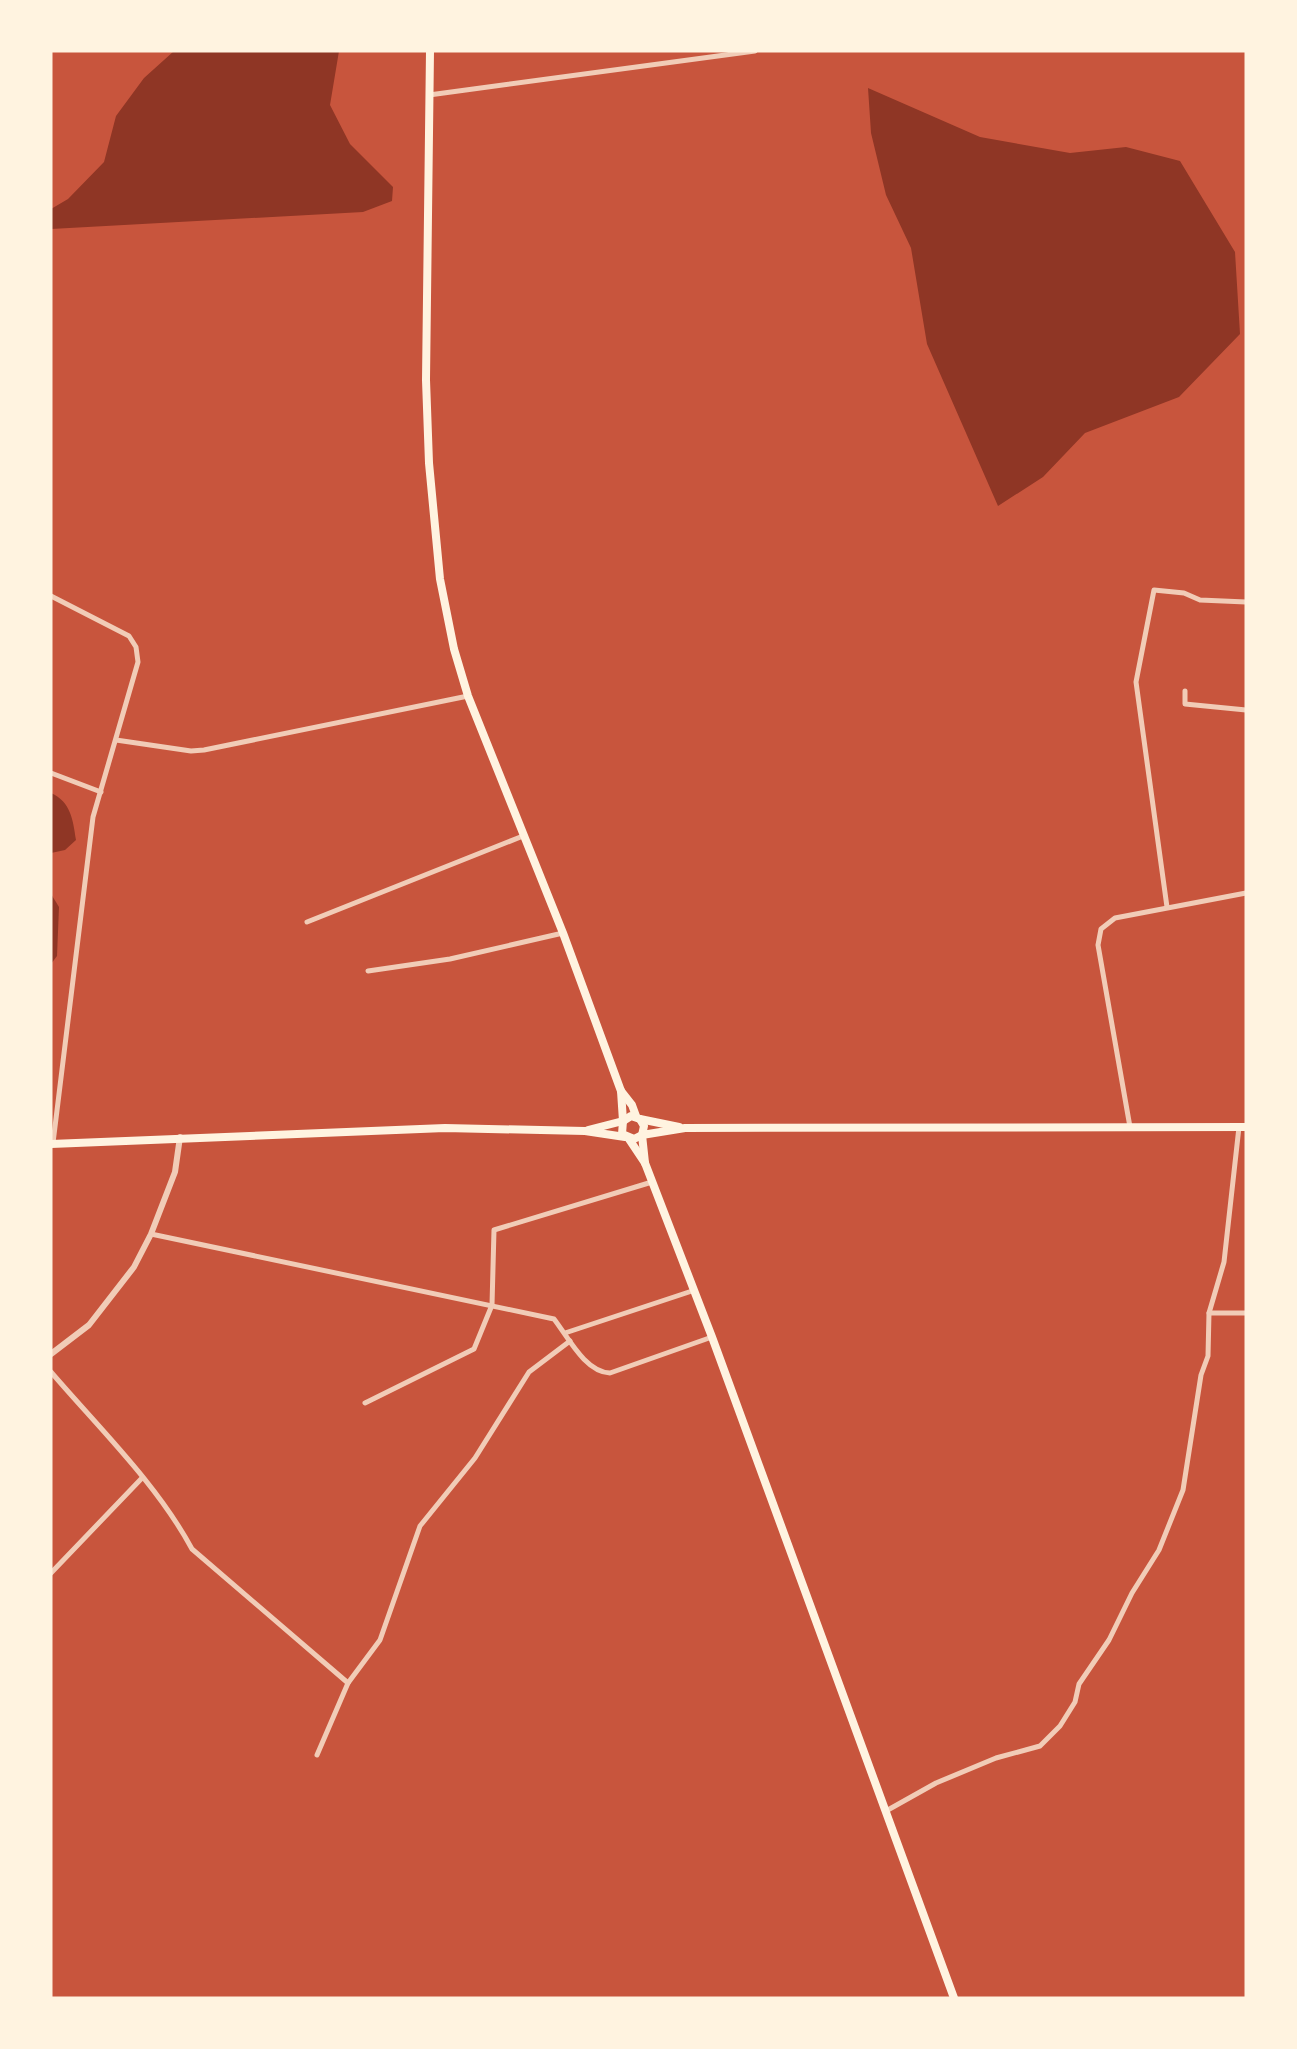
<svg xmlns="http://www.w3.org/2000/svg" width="1297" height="2049" font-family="Arial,sans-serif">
<rect width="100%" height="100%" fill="#c8553d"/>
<!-- water -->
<g fill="#8f3625">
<polygon points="174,51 339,51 330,105 350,144 393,187 392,201 363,212 51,229 51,209 68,199 104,162 116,116 144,78"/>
<polygon points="868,88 980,137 1070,153 1126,147 1180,161 1235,252 1240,334 1179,397 1085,433 1043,477 998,506 927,344 911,248 886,195 871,133"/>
<path d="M51,793C71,802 73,820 76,840L65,850L51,853Z"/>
<polygon points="51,894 59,907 57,956 51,964"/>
</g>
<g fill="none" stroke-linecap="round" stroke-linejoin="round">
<!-- minor -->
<g stroke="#f1ccb7" stroke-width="5">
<polyline points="429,95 755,51"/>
<polyline points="51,596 129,636 136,647 138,662 93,817 53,1143"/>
<polyline points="1185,691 1185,704 1246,710"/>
<polyline points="116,740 191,751 204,750 468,696"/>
<polyline points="51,773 101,792"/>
<polyline points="1167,907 1136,682 1154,590 1184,593 1200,600 1246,602"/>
<polyline points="307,922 523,836"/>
<polyline points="368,971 450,959 563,933"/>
<polyline points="1130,1127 1098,945 1101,929 1115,918 1246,893"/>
<path d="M151,1234L554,1319C568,1337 585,1372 610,1373L712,1337"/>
<polyline points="1209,1313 1246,1313"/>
<polyline points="565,1333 692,1291"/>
<path d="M51,1372C99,1428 157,1484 192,1549L348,1683"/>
<polyline points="365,1403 474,1349 492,1305 494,1230 652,1182"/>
<polyline points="51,1573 142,1478"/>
<polyline points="317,1755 348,1683 380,1640 420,1526 475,1458 529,1372 570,1341"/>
<polyline points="886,1811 936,1783 996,1758 1040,1746 1060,1726 1075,1702 1079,1684 1109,1640 1132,1593 1159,1550 1183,1490 1201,1375 1208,1356 1209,1313 1224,1262 1239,1127"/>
</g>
<!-- tertiary -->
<polyline stroke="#f1ccb7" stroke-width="6" points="51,1354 89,1325 134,1267 151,1234 175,1172 180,1137"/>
<!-- primary -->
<g stroke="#fff3e0" stroke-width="8">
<polyline points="430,51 426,380 429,463 440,579 454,649 468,696 563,933 621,1091 632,1105 636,1116"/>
<polyline points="621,1091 623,1121"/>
<polyline points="642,1135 645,1163"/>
<polyline points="629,1139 645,1163 712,1337 954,1998"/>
</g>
<!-- trunk -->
<g stroke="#fff3e0" stroke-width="8">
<polyline points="640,1119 679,1127"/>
<polyline points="588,1130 623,1121"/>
<polyline points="642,1135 644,1126 640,1119 631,1116 623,1121 622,1134 634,1139 642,1135 685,1128 1246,1127"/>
<polyline points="51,1144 445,1128 585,1131 625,1137"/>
</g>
</g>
<!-- border -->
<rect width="1297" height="2049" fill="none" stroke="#fff3e0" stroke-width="105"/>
</svg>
